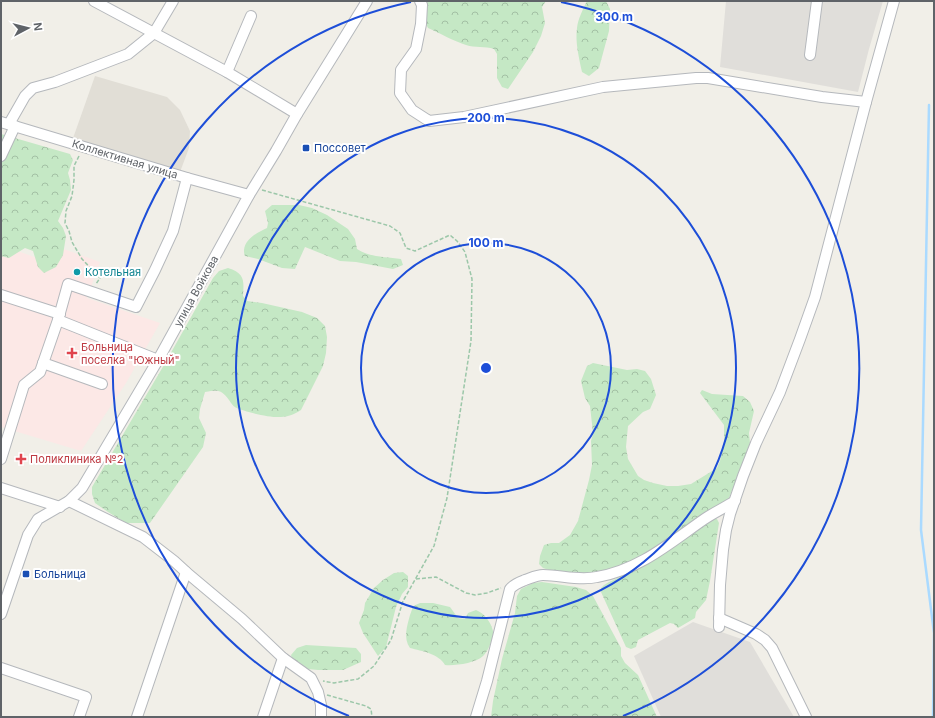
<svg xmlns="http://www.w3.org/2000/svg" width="935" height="718" font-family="Inter,sans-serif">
<defs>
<pattern id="forest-crowns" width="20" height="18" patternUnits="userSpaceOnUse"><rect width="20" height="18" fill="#c5e8c5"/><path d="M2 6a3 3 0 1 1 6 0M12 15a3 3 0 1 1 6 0" fill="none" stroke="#a3c0a4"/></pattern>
</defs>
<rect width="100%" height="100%" fill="#f1efe8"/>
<!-- industrial -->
<g fill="#e0deda">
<polygon points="726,1 883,1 869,49 858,92 720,67"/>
<polygon points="693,622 750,642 794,717 661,717 634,656"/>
</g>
<!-- education -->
<polygon fill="#e1ded6" points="95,76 167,97 180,110 190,131 189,148 180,172 72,141"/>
<!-- medical -->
<polygon fill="#fce8e6" points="1,245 51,263 58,247 100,262 87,298 160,323 126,383 81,451 1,427"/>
<!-- forest -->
<g fill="url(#forest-crowns)">
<path d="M426,1H546L542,7L545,23L541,36L533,52L508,89L502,87L497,78V54L494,49C485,46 475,48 466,45C453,41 440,33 428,28L425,22Z"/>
<path d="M587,1H606L610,9L609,31L599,68L589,76L582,72C579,58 575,42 577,28C578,19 583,9 587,1Z"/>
<polygon points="1,134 70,154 73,160 68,173 70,180 71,190 58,221 63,228 66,236 63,255 56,267 44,273 38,267 33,251 25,248 9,258 1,256"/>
<path d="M272,205H299L312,208L327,215L348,229L355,239L357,249C369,257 386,257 401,259L403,265L393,269L356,262L340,261L305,247L295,269L282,268L258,259L245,256C244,254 244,252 244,250C245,239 258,232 267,228L268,223L265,211Z"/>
<path d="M228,268C245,273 244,281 243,296L247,301L262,303L302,312L317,318L325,326L327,337L326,353L323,366L301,410C295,414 288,417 281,417C271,418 244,412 235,407C233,406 231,403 229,400C221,389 218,390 205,392L200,409L199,418L206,433L203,447L150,523H126L108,512L95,503L92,494V487L164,365L213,278L219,271Z"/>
<polygon points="593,363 627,370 637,369 645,371 651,379 656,395 650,409 643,412 628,426 626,447 628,459 638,476 644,480 653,483 667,486 678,486 691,484 717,468 720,461 724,442 724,425 700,393 702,390 712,394 743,396 750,402 754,411 749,433 750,443 737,478 729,498 725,503 640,560 591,576 552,571 543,568 539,564 540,556 544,545 551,543 559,543 570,535 578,521 589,480 592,465 591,441 593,434 592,424 590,406 585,398 581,381 587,366"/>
<polygon points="713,519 717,519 719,523 710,581 706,600 696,612 695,618 678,628 674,624 670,623 638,640 636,647 631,649 626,647 601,592 601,588 604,585 609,582 642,567 656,559 705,523"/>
<polygon points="403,572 408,576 408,587 402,594 396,607 386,647 378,656 363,633 359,623 364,610 365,603 374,588 383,580 394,573"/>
<polygon points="542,582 576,587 586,590 593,596 621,648 621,656 625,663 638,675 657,717 491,717 493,701 502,659 515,613 517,596 521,589 533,583"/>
<path d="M420,603H433L450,607L458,618L465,619L468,613L476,610C484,613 491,622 493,631C494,637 488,652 483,656C476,663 455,666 445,665C439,654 422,651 410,648C403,638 407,626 410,615C411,613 412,608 414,606C415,605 418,604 420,603Z"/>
<polygon points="306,645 356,648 361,654 361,662 343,670 318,670 308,669 299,666 293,662 291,655 297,648"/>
</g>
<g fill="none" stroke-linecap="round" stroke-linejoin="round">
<!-- stream -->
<g stroke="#aadaff" stroke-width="2.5">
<polyline points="929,105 921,530 934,633"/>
<polyline points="933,717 934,634"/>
</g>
<!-- minor casing -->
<g stroke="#b5b8bc" stroke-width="12">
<g id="minor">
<polyline points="94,1 227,72 297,114"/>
<polyline points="420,1 422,5 421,24 416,49 401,70 400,93 412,110 429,121 464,117 603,87 696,78 708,78 822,97 866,102"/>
<polyline points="810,55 817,1"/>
<polyline points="227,72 251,16"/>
<polyline points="1,122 187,178 249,195"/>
<polyline points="9,124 25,96 33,88 55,82 128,54 154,33 173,1"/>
<polyline points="1,156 15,126"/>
<polyline points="1,295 60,314"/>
<polyline points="58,320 158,360"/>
<polyline points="43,363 102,384"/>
<polyline points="1,459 24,385 40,372 58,320 68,284 136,307 155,270 173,231 187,178"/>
<polyline points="1,488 60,507"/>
<polyline points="69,501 143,537 174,561 186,572 242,619 283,658 311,678 318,692 321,705 321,717"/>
<polyline points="1,614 28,535 38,519 69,501 82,488 158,360 249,195 276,151 297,114 367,1"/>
<polyline points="719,618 756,634 765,640 772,648 806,717"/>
<polyline points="719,627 720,585 723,550 726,530 730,514 743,476 756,443 780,392 800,339 815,297 866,102 894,1"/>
<polyline points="1,668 86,697 79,717"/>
<polyline points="137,717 186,572"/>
<polyline points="263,717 283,658"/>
<path d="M476,717L487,681L510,589C514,584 520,582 525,580C531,578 537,575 543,575C561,575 579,581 597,577C639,570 670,543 703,520C713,513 724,508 735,501"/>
</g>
</g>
<!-- path -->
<g stroke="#9cc7a9" stroke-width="1.5" stroke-dasharray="4 2" stroke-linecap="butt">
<polyline points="79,156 74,166 74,180 72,196 66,211 65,223 69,231 72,242 82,259 100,278 96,284"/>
<polyline points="262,190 390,226 400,233 406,248 415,251 450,235 457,241 465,252 472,279 471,341 447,498 434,546 403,601 391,640 374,666 358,679 334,683 323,681"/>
<polyline points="416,579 436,577 466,593 475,595 487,593 501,588"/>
<polyline points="327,695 366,706 371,709 372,717"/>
</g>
<!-- minor -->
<use href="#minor" stroke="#fff" stroke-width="10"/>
</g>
<!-- distance rings -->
<g fill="none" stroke="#1d4ed8" stroke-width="2">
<circle cx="486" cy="368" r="125"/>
<circle cx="486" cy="368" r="250"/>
<path d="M349 716A374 374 0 0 1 411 2M561 2A374 374 0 0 1 623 716"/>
</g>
<!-- markers -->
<g fill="#1a4fb4" stroke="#fff" stroke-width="1.5">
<rect x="302" y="144" width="8" height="8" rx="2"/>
<rect x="22" y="570" width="8" height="8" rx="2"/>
</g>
<circle fill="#0f9aa8" stroke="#fff" stroke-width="1.5" cx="77" cy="272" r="4"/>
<g fill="#e0444e" stroke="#fff" stroke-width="1.5">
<path d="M70 347h4v4h4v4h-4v4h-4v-4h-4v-4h4z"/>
<path d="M19 453h4v4h4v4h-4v4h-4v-4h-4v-4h4z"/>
</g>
<g text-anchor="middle" stroke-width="4" stroke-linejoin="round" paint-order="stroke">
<!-- transit labels -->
<g font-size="11" fill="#164399" stroke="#fff" text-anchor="start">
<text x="314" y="152">Поссовет</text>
<text x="34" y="578">Больница</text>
</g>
<!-- street labels -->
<g font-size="11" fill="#5f6368" stroke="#fff">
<text transform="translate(125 159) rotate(17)" y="4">Коллективная улица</text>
<text transform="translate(196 291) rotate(-61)" y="4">улица Войкова</text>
</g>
<!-- culture labels -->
<g font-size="11" fill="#0d838f" stroke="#fff" text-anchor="start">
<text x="85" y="276">Котельная</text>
</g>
<!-- health labels -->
<g font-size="11" fill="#be3a42" stroke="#fff" text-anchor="start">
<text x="81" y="351">Больница<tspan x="81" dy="13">поселка "Южный"</tspan></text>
<text x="30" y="463">Поликлиника №2</text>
</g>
</g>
<circle cx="486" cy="368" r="6" fill="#1d4ed8" stroke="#fff" stroke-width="2"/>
<g font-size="12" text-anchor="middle" font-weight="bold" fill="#1d4ed8" stroke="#fff" stroke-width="4" stroke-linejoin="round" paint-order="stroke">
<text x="614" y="21">300 m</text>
<text x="486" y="122">200 m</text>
<text x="486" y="247">100 m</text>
</g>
<!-- border -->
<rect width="935" height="718" fill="none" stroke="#5f6368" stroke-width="4"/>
<!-- north arrow -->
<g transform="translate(28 28) rotate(83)" stroke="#ffffff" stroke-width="3" paint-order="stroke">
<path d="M0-3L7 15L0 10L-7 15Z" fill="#5f6368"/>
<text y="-6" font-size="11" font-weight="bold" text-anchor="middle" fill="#5f6368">N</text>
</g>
</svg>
